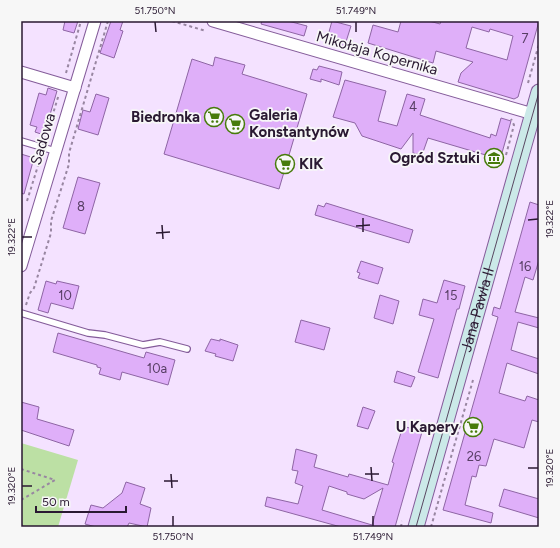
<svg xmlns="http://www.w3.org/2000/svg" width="560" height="548" font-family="Figtree,sans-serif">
<rect width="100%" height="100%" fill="#f4e2ff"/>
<!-- green -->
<polygon fill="#bce0a4" points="21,443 78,460 58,527 21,527"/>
<!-- building -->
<g fill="#dfaff9" stroke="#8e65a4" fill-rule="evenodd">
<polygon points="65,21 78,21 74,33 63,30"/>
<polygon points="111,21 123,21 120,30 123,31 114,58 100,53"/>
<polygon points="262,21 288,21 307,26 304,36 261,24"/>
<polygon points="332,21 351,26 344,48 326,43"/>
<path d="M401,21H429L440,24L441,21H539L518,97L514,99L458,82L461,73L473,62L436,51L433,63L368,43L373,25L398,32ZM472,27L489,32L490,29L513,36L507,60L466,48Z"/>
<polygon points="215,57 245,65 242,74 307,94 279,189 164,154 192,59 213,66"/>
<polygon points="319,66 342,72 339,85 321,79 321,82 310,79 313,69 317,70"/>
<polygon points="345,80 386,91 378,121 397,126 407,94 425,99 420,115 490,138 491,134 496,136 501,118 511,121 498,167 487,163 489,156 428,138 422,155 413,153 413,133 401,149 362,136 355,123 333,117"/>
<polygon points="48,88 57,91 44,135 35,132 37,127 30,125 39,93 46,95"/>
<polygon points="96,94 109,98 98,135 78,129 83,110 90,112"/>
<polygon points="21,154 34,158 24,194 21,193"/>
<polygon points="78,177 100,183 85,234 63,228"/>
<polygon points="530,202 539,205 539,260 533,280 525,277 515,312 539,318 539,328 518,322 511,350 539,359 539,374 507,363 499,393 525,401 527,396 539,400 539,422 532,420 524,448 494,439 486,466 479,465 476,477 472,476 465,505 493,513 491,523 443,510 498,317 492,315 494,307 500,309"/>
<polygon points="326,203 413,230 409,243 315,215 318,205 324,207"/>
<polygon points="361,261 383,268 378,284 358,278 360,273 357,272"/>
<polygon points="444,280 465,286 459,309 457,309 438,378 418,372 434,319 419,315 423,299 437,303"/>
<polygon points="46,281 56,284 57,281 79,286 73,309 51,303 48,313 38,310"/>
<polygon points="380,295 399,301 393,324 374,318"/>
<polygon points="301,320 330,328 324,350 295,342"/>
<polygon points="58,333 144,358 146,352 175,360 168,385 122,372 120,380 99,374 101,368 97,367 97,365 53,352"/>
<polygon points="211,339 220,341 220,339 238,345 233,361 215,356 216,354 205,351"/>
<polygon points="397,371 415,377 411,387 394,382"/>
<polygon points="21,402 39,407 37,419 74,430 69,446 21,430"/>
<polygon points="363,407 375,411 368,429 357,426"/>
<path d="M403,426L422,432L395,527H341L265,506L267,497L298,504L303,486L295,483L298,471L292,470L296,449L317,455L314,467L348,477L349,474L388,485L394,463L392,462ZM329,486L347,492V494L364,499L383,488L372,525L322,510Z"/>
<polygon points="126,482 145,488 140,504 151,508 147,527 129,523 127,527 96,527 85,524 91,505 103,508 122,493"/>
<polygon points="504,489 539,499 539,518 499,506"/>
</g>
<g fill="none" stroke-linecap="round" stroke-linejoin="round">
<!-- lane casing -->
<g stroke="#845c9a" stroke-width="8">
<g id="lane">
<polyline points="21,141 55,151"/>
<polyline points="21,313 88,333 105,335 143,345 160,342 187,349"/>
</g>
</g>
<!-- street casing -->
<g stroke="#845c9a" stroke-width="13">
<g id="street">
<polyline points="213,21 533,114"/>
<polyline points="21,72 75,88"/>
<polyline points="21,266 95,21"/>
</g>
</g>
<!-- secondary casing -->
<g stroke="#845c9a" stroke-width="17">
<g id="secondary">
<path id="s1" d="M416,527L539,92"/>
</g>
</g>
<!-- path -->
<g stroke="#9886a1" stroke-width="2" stroke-dasharray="3 3" stroke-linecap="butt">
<polyline points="172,21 206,31"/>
<polyline points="66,73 81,21"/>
<polyline points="528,83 539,44"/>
<polyline points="45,140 59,94"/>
<polyline points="506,155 514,125 511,119"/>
<polyline points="27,201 41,156"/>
<polyline points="26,305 30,293 34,288 51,233 51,221 69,164 69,153 108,21"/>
<polyline points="21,469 55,480 21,500"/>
<polyline points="21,524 23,527"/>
<polyline points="401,527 402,521"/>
<polyline points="431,527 473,380"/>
</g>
<!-- lane -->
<use href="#lane" stroke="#fff" stroke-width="5.5"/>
<!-- street -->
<use href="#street" stroke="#fff" stroke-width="11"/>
<!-- secondary -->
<use href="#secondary" stroke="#cbe9e8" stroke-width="15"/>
<!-- tram -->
<polyline stroke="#584761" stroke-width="1" points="416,527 539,92"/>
</g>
<!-- ticks -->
<path fill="none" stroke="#2a1932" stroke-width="1.5" d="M155,22L156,32M356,22V32M363,218V232M528,220L538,219M162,225L163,239M356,226L370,225M156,233L170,232M22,237H32M371,467L372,481M528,468H538M171,474L172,488M365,474H379M164,481H178M22,486H32M173,516V526M373,516V526"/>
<!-- icons -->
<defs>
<g id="supermarket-ring" transform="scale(1)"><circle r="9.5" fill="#f7f7f7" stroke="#477b0b" stroke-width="1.5"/><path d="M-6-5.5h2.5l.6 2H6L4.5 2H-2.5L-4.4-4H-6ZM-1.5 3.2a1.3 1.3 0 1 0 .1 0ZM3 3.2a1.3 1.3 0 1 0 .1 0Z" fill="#477b0b"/></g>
<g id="museum-ring" transform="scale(1)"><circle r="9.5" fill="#f7f7f7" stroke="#477b0b" stroke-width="1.5"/><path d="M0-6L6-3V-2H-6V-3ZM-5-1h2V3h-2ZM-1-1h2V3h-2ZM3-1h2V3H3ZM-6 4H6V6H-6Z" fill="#477b0b"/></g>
</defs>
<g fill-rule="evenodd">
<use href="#supermarket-ring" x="214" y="117"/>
<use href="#supermarket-ring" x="235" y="124"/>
<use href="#museum-ring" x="494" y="158"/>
<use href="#supermarket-ring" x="285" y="164"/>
<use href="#supermarket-ring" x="473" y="427"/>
</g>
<g text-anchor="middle" stroke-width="3.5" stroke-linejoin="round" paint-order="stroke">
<!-- number labels -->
<g font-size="13" fill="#573e64">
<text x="525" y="43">7</text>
<text x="413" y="111">4</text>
<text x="81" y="211">8</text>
<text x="525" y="271">16</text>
<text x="65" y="300">10</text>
<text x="451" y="300">15</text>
<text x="157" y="373">10a</text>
<text x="474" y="461">26</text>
</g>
<!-- street labels -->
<g font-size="15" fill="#2a1932" stroke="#f7f7f7">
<text transform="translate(377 53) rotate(16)" y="5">Mikołaja Kopernika</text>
<text transform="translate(43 139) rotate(-73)" y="5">Sadowa</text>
<text dy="5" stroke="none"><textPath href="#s1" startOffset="226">Jana Pawła II</textPath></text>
</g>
<!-- poi labels -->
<g font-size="15" font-weight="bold" fill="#2a1932" stroke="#f7f7f7" text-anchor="end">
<text x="249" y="120" text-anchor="start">Galeria<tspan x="249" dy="17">Konstantynów</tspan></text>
<text x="200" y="122">Biedronka</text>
<text x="480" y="163">Ogród Sztuki</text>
<text x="299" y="169" text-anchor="start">KIK</text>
<text x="459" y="432">U Kapery</text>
</g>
</g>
<!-- border -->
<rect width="560" height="548" fill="none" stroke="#f7f7f7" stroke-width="44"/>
<!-- scale -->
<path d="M36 506v6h90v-6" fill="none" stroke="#2a1932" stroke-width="2"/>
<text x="42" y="506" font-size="12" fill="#2a1932" stroke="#f7f7f7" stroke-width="3" paint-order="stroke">50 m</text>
<rect x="22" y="22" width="516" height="504" fill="none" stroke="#2a1932" stroke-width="1.5"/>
<g font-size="10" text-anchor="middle" fill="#2a1932">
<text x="155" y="14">51.750°N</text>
<text x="356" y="14">51.749°N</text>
<text transform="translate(549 219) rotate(-90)" y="4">19.322°E</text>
<text transform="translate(11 237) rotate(-90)" y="4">19.322°E</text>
<text transform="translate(549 468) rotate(-90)" y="4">19.320°E</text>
<text transform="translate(11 486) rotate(-90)" y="4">19.320°E</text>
<text x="173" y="540">51.750°N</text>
<text x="373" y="540">51.749°N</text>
</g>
</svg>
